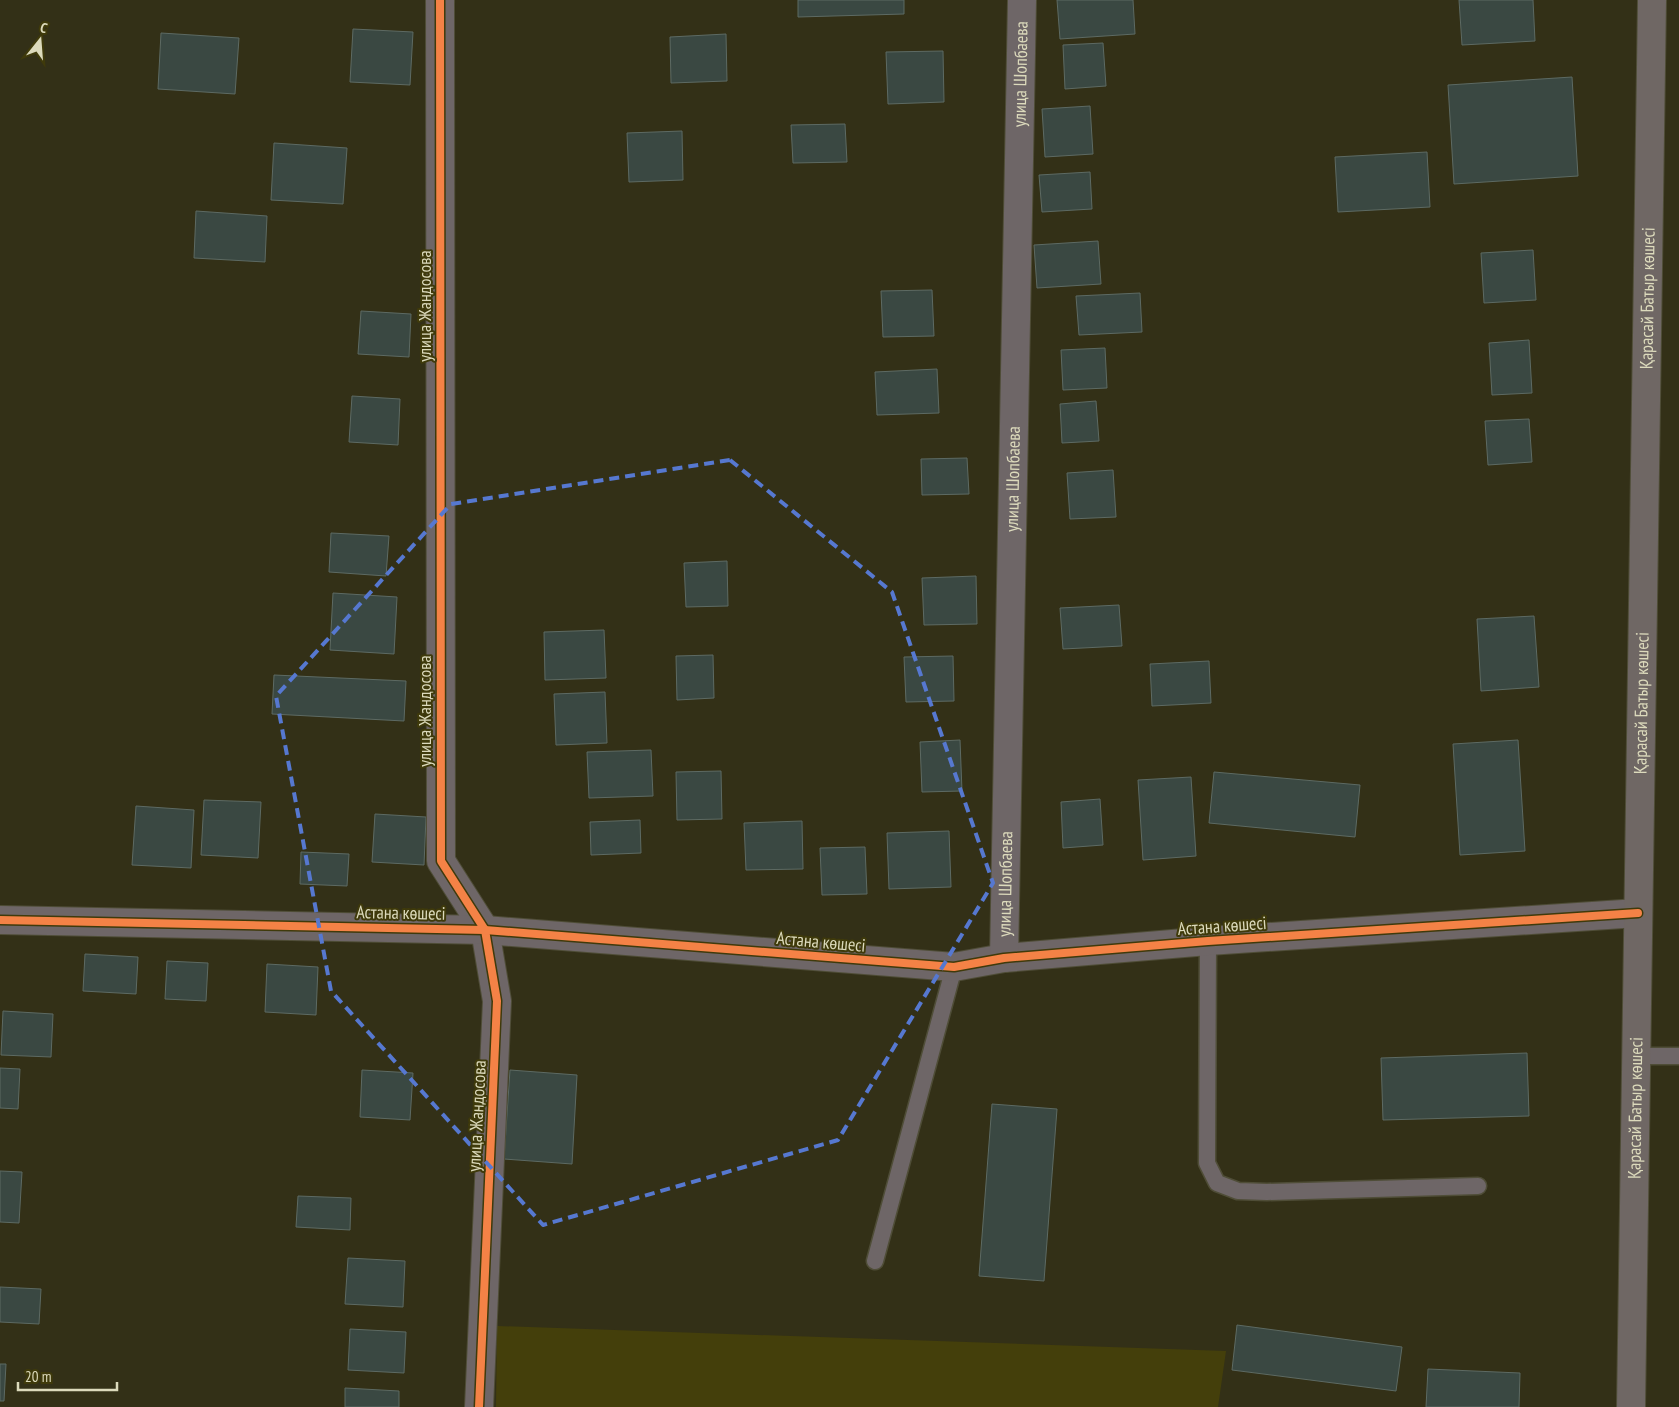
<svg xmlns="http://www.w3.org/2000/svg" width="1679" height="1407" font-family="'PT Sans Narrow',sans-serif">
<rect width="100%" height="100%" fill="#333017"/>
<!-- built -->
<polygon fill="#443f0b" points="497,1326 498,1326 1226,1351 1218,1407 496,1407"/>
<!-- building -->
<g fill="#3a4842" stroke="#5d6a63">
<polygon points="798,0 904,0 904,14 798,17"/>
<polygon points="1057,0 1133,0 1135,34 1060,39"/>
<polygon points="1459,0 1533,0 1535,41 1462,45"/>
<polygon points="353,29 413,32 410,85 350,82"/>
<polygon points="161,33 239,38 235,94 158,89"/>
<polygon points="726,34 727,81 671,83 670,37"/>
<polygon points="1103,43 1106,86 1065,89 1063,45"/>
<polygon points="943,51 944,102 888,104 886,52"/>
<polygon points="1572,77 1578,176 1454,184 1448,85"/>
<polygon points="1090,106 1093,154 1045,157 1042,109"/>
<polygon points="845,124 847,162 793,163 791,125"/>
<polygon points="682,131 683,180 629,182 627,133"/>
<polygon points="274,143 347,148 343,204 271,200"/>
<polygon points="1427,152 1430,207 1338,212 1335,157"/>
<polygon points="1090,172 1092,209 1042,212 1039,175"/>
<polygon points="196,211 267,216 265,262 194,258"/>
<polygon points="1098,241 1101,284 1037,288 1034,245"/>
<polygon points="1533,250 1536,300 1484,303 1481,253"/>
<polygon points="932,290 934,336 883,337 881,291"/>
<polygon points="1140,293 1142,332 1079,335 1076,296"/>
<polygon points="361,311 411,314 409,357 358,354"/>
<polygon points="1529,340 1532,393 1492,395 1489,343"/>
<polygon points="1105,348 1107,388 1063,390 1061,350"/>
<polygon points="937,369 939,413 877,415 875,372"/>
<polygon points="352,396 400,399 398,445 349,442"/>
<polygon points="1096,401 1099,441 1062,443 1060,404"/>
<polygon points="1529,419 1532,462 1488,465 1485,421"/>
<polygon points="967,458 969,494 922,495 921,459"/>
<polygon points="1113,470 1116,517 1070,519 1067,473"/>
<polygon points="331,533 389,536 386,576 329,572"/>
<polygon points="727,561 728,606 686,607 684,563"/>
<polygon points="976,576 977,624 924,625 922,578"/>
<polygon points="333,593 397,597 394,654 330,650"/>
<polygon points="1119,605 1122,646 1063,649 1060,608"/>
<polygon points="1534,616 1539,687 1481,691 1477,619"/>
<polygon points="604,630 606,678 545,680 544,632"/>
<polygon points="713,655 714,698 677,700 676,656"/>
<polygon points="953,656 954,701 906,702 904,657"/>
<polygon points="1209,661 1211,703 1152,706 1150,664"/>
<polygon points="274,675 406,681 404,721 272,714"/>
<polygon points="605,692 607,743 556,745 554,694"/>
<polygon points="960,740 962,791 922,792 920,742"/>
<polygon points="1518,740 1525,851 1460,855 1453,744"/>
<polygon points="651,750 653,796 589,798 587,752"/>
<polygon points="721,771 722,819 677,820 676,772"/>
<polygon points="1214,772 1360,785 1355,837 1209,823"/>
<polygon points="1191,777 1196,856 1143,860 1138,780"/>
<polygon points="1100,799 1103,845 1063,848 1061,802"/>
<polygon points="204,800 261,802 258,858 201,855"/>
<polygon points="136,806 194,810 191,868 132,865"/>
<polygon points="375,814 426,817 424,865 372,862"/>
<polygon points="640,820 641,853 591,855 590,822"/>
<polygon points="802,821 803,869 746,870 744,823"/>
<polygon points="949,831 951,887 889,889 887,833"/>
<polygon points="865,847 867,894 822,895 820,848"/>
<polygon points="301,852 349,854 347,886 300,884"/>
<polygon points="85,954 138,957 136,994 83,991"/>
<polygon points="167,961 208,963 206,1001 165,999"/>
<polygon points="267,964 318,967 316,1015 265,1012"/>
<polygon points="3,1011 53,1014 51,1057 1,1055"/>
<polygon points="1527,1053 1529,1116 1383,1120 1381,1058"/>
<polygon points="0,1068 20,1069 18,1109 0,1108"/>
<polygon points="362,1070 413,1073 410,1120 360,1117"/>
<polygon points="510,1070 577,1075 572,1164 504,1159"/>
<polygon points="992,1104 1057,1109 1044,1281 979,1276"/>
<polygon points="0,1171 22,1172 19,1223 0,1222"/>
<polygon points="298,1196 351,1198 350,1230 296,1227"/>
<polygon points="348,1258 405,1261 403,1307 345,1304"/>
<polygon points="0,1287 41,1289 39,1324 0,1322"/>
<polygon points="1237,1325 1402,1347 1396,1391 1232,1370"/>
<polygon points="350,1329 406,1332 404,1373 348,1370"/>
<polygon points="0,1364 6,1364 4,1401 0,1401"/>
<polygon points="1428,1369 1520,1373 1519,1407 1426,1407"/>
<polygon points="345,1388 399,1391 399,1407 345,1407"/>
</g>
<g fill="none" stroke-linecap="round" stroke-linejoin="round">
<!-- service casing -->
<g stroke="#4f4d37" stroke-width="19">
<g id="service">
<polyline points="1208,941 1207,1163 1217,1183 1238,1191 1267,1192 1478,1186"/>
<polyline points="1636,1056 1679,1056"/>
<polyline points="875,1261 954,967"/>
</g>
</g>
<!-- minor casing -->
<g stroke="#4f4d37" stroke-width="30">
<g id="minor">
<polyline points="440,0 441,861 485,930 497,1001 479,1407"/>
<polyline points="0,920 485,930 954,967 1004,958 1208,941 1638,913"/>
<path id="s1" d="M1004,958L1022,0"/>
</g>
</g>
<!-- secondary casing -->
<g stroke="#4f4d37" stroke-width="30">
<g id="secondary">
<path id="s2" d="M1631,1407L1652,0"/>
</g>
</g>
<!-- service -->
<use href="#service" stroke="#6e6667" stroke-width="16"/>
<!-- minor -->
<use href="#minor" stroke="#6e6667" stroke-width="28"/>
<!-- secondary -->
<use href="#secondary" stroke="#6f6764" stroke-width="28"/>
<!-- cycleway casing -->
<g stroke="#3f3a0b" stroke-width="11">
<g id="cycleway">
<polyline points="440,0 441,861 485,930 497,1001 479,1407"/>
<polyline points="0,920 485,930 954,967 1004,958 1208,941 1638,913"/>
</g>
</g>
<!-- cycleway -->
<use href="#cycleway" stroke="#f48246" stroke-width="8"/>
</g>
<!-- marked area -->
<path fill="none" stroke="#5678d0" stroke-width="4" stroke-dasharray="10 6" stroke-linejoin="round" d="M730,460L892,592L993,883L838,1140L543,1225L331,991L276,696L451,504Z"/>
<g text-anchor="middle" stroke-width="4" stroke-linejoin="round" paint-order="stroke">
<!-- street labels -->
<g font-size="18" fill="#dcdabc" stroke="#3f3a0b">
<text dy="6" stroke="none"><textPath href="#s1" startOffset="884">улица Шопбаева</textPath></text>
<text dy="6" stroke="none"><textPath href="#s2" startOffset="1109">Қарасай Батыр көшесі</textPath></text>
<text transform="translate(425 306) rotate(-90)" y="6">улица Жандосова</text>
<text dy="6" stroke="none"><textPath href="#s1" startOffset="479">улица Шопбаева</textPath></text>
<text dy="6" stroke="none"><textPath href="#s2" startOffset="704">Қарасай Батыр көшесі</textPath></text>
<text transform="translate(425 711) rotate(-90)" y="6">улица Жандосова</text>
<text dy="6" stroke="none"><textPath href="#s1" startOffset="74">улица Шопбаева</textPath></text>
<text transform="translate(401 913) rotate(1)" y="6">Астана көшесі</text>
<text transform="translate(1222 926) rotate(-4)" y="6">Астана көшесі</text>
<text transform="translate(821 942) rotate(5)" y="6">Астана көшесі</text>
<text dy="6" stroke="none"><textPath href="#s2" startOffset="299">Қарасай Батыр көшесі</textPath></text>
<text transform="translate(477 1116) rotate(-87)" y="6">улица Жандосова</text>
</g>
</g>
<!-- north arrow -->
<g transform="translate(40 40) rotate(17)" stroke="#3f3a0b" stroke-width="4" paint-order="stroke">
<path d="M0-4L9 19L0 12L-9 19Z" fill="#dcdabc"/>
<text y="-8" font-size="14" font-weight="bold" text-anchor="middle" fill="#dcdabc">С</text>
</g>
<!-- scale -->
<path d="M18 1382v8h99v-8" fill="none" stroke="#dcdabc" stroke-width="2.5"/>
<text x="25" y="1382" font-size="15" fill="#dcdabc" stroke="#3f3a0b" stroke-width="4" paint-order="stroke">20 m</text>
</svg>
